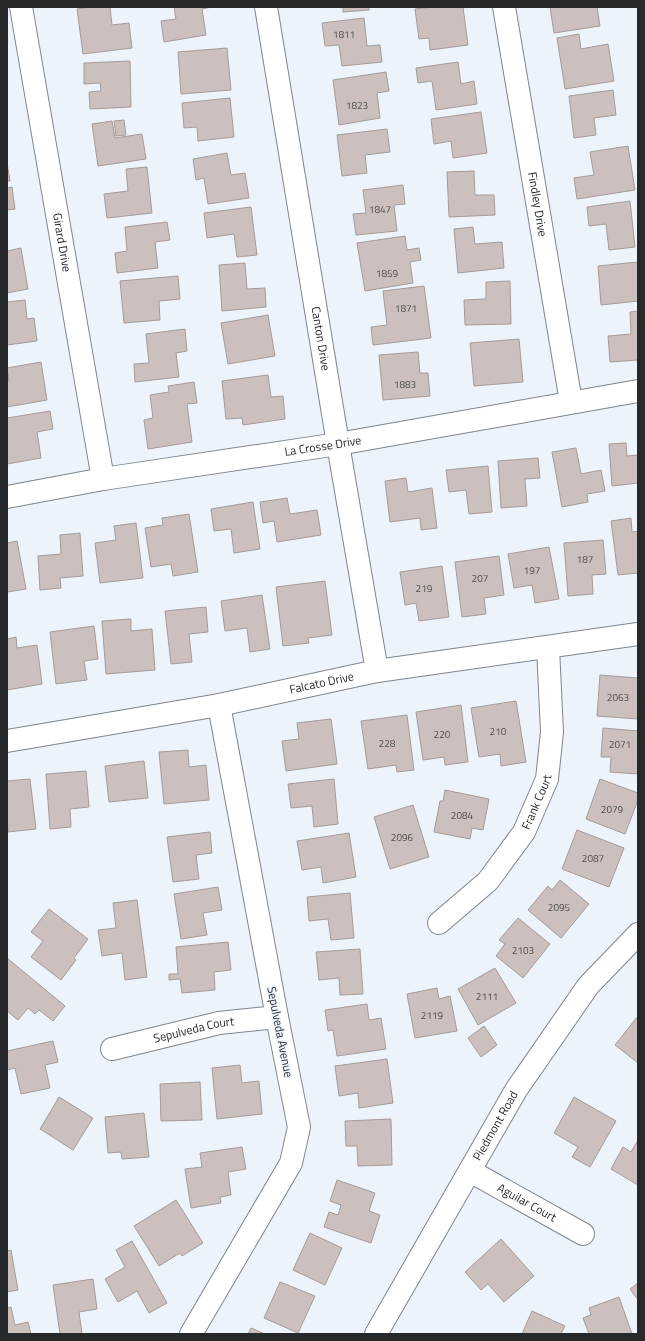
<svg xmlns="http://www.w3.org/2000/svg" width="645" height="1341" viewBox="0 0 645 1341" font-family="'Titillium Web',sans-serif">
  <style>
    .building { fill: #cbc0bd; stroke: #a69b98 }
    .lines { fill: none; stroke-linecap: round; stroke-linejoin: round }
    .minor-casing { stroke: #7e858c; stroke-width: 24 }
    .major-casing { stroke: #7e858c; stroke-width: 24 }
    .minor { stroke: #fff; stroke-width: 22 }
    .major { stroke: #fff; stroke-width: 22 }
    .labels { text-anchor: middle; stroke-width: 3; stroke-linejoin: round; paint-order: stroke }
    .number-label { font-size: 10px; fill: #4f4f50 }
    .street-label { font-size: 12px; fill: #26292c; stroke: #ecf3fb }
  </style>
  <rect width="100%" height="100%" fill="#ecf3fb"/>
  <g class="building">
    <path d="M91 7H110L112 25 129 23 132 48 83 54 77 9Z"/>
    <path d="M174 7H212L202 9 206 35 164 42 161 21 176 19Z"/>
    <path d="M343 7H369V10L343 12Z"/>
    <path d="M432 7H463L468 45 430 50 429 38 419 39 415 9Z"/>
    <path d="M550 7H597L600 26 554 33Z"/>
    <path d="M364 18 367 46 380 45 382 62 342 66 339 45 325 46 322 23Z"/>
    <path d="M579 34 581 49 608 44 614 81 565 89 557 38Z"/>
    <path d="M227 48 231 90 181 94 178 52Z"/>
    <path d="M130 61 131 107 90 109 89 92 101 91 100 83 84 84V63Z"/>
    <path d="M458 62 461 84 474 81 477 104 436 110 432 81 418 83 416 68Z"/>
    <path d="M386 72 389 91 377 93 380 118 339 125 333 80Z"/>
    <path d="M613 90 616 115 594 118 596 135 574 138 569 96Z"/>
    <path d="M230 98 234 137 198 141 197 127 184 128 182 103Z"/>
    <path d="M481 112 487 153 453 158 451 141 434 144 431 119Z"/>
    <path d="M124 120 126 135 116 136 114 121Z"/>
    <path d="M112 121 115 138 142 134 146 159 98 166 92 124Z"/>
    <path d="M387 129 390 152 365 155 367 173 342 176 337 135Z"/>
    <path d="M628 146 635 190 577 199 574 178 594 175 590 152Z"/>
    <path d="M227 153 231 175 245 173 249 198 208 204 204 178 196 180 193 159Z"/>
    <path d="M7 163 10 181H7Z"/>
    <path d="M147 167 152 213 107 218 104 194 128 191 126 169Z"/>
    <path d="M474 171 475 195H494L495 215 449 217 447 172Z"/>
    <path d="M403 185 405 204 394 205 397 231 356 235 353 214 366 213 363 190Z"/>
    <path d="M12 187 15 209 7 210V188Z"/>
    <path d="M630 201 635 247 609 250 606 224 589 226 587 207Z"/>
    <path d="M251 207 257 255 237 257 234 234 207 238 204 213Z"/>
    <path d="M167 222 170 240 155 242 158 268 117 273 115 253 127 251 125 227Z"/>
    <path d="M473 227 475 244 502 242 504 268 458 273 454 229Z"/>
    <path d="M405 236 407 250 419 248 421 260 410 262 413 283 365 291 357 243Z"/>
    <path d="M21 248 28 289 7 293V251Z"/>
    <path d="M638 262V301L601 305 598 266Z"/>
    <path d="M245 263 247 289 265 288 266 307 222 311 219 265Z"/>
    <path d="M178 276 180 299 159 301 160 320 124 323 120 281Z"/>
    <path d="M510 281 511 324 465 325 464 300 486 299V282Z"/>
    <path d="M424 286 431 338 373 345 371 327 387 325 383 291Z"/>
    <path d="M25 300 27 319 34 318 37 341 7 345V302Z"/>
    <path d="M638 311V360L610 362 608 336 631 334 630 312Z"/>
    <path d="M268 315 275 356 228 364 221 323Z"/>
    <path d="M185 329 187 351 176 353 179 377 135 382 134 364 149 363 146 334Z"/>
    <path d="M519 339 523 382 474 386 470 343Z"/>
    <path d="M418 352 420 373H428L430 396 383 400 379 355Z"/>
    <path d="M41 362 47 400 7 407V381H9L7 368Z"/>
    <path d="M268 375 271 397 283 396 285 419 243 425 242 418 226 419 222 381Z"/>
    <path d="M194 382 197 403 187 404 192 442 148 449 144 420 153 418 150 395 169 392 168 386Z"/>
    <path d="M50 411 53 429 37 432 41 458 7 464V418Z"/>
    <path d="M626 443 627 456 638 455V483L612 486 609 444Z"/>
    <path d="M576 448 581 474 601 470 605 491 587 494 588 502 562 507 552 452Z"/>
    <path d="M538 458 540 478 525 479 527 506 501 508 498 461Z"/>
    <path d="M488 466 492 512 469 514 466 490 449 492 446 470Z"/>
    <path d="M406 478 408 492 432 488 437 528 421 530 420 518 390 522 385 481Z"/>
    <path d="M287 498 290 514 317 510 321 535 277 542 274 521 263 523 260 502Z"/>
    <path d="M253 502 260 549 234 553 231 529 214 531 211 509Z"/>
    <path d="M189 514 198 572 173 576 171 564 151 567 145 528 163 525 162 518Z"/>
    <path d="M631 518 632 532 638 531V573L618 575 611 521Z"/>
    <path d="M136 523 143 578 100 583 95 543 116 540 114 526Z"/>
    <path d="M80 533 83 576 60 578 61 588 40 590 38 556 61 554 60 535Z"/>
    <path d="M603 540 606 574 592 575 593 594 568 596 564 543Z"/>
    <path d="M17 541 26 589 7 592V543Z"/>
    <path d="M549 547 559 599 535 603 532 585 514 588 508 554Z"/>
    <path d="M499 556 504 595 484 598 486 614 462 617 455 562Z"/>
    <path d="M442 566 449 617 419 621 416 603 405 605 400 572Z"/>
    <path d="M325 581 332 635 308 638 309 643 283 646 276 587Z"/>
    <path d="M262 595 270 649 250 652 247 628 225 631 221 601Z"/>
    <path d="M206 607 208 632 189 634 192 662 171 664 165 611Z"/>
    <path d="M131 619V631L152 629 155 670 106 674 102 621Z"/>
    <path d="M94 626 98 659 84 661 87 680 56 684 50 632Z"/>
    <path d="M16 637 17 648 37 645 42 684 7 690V639Z"/>
    <path d="M600 675 638 678V719L597 716Z"/>
    <path d="M516 701 526 762 501 766 500 754 479 757 471 708Z"/>
    <path d="M461 705 468 762 445 765 444 757 423 760 416 712Z"/>
    <path d="M407 715 414 770 397 772 396 765 368 769 361 721Z"/>
    <path d="M331 719 337 764 286 771 282 741 299 739 297 723Z"/>
    <path d="M603 728 638 731V774L610 772 611 757H601Z"/>
    <path d="M188 750 189 767 206 765 209 800 164 804 159 752Z"/>
    <path d="M144 761 148 798 109 802 105 766Z"/>
    <path d="M86 771 89 807 70 809 71 827 50 829 46 774Z"/>
    <path d="M30 779 36 829 8 832 7 820V781Z"/>
    <path d="M334 779 338 824 314 827 312 806 291 808 288 784Z"/>
    <path d="M600 779 638 793V800L625 834 586 819Z"/>
    <path d="M445 790 489 799 483 830 472 828 470 839 434 832 440 801H443Z"/>
    <path d="M413 805 429 857 390 869 374 817Z"/>
    <path d="M577 830 624 848 609 887 562 869Z"/>
    <path d="M210 832 212 853 196 855 199 879 173 882 167 837Z"/>
    <path d="M349 833 356 877 323 883 321 867 302 870 297 841Z"/>
    <path d="M560 880 589 904 561 938 528 910 548 886 552 890Z"/>
    <path d="M218 887 222 910 203 913 207 935 181 939 174 894Z"/>
    <path d="M350 893 354 938 331 940 328 919 309 921 307 897Z"/>
    <path d="M137 900 147 977 125 980 122 953 102 956 98 930 116 928 113 903Z"/>
    <path d="M49 909 88 939 74 958 76 960 61 980 31 957 43 941 31 932Z"/>
    <path d="M518 918 550 944 523 978 496 956 505 944 499 940Z"/>
    <path d="M228 942 231 970 214 972 215 990 182 993 180 979 169 980V974H178L176 947Z"/>
    <path d="M360 949 363 994 340 995 339 978 319 980 316 952Z"/>
    <path d="M7 958 65 1006 53 1021 39 1010 35 1014 28 1008 18 1020 7 1011Z"/>
    <path d="M495 968 516 1003 478 1025 458 989Z"/>
    <path d="M437 988 439 999 450 996 457 1031 415 1038 407 994Z"/>
    <path d="M367 1004 369 1020 381 1018 386 1049 337 1056 333 1030 328 1031 325 1010Z"/>
    <path d="M638 1016V1063L615 1045Z"/>
    <path d="M484 1026 497 1045 481 1057 468 1038Z"/>
    <path d="M53 1041 58 1062 45 1065 50 1088 21 1094 15 1068 7 1070V1051Z"/>
    <path d="M387 1059 393 1103 359 1108 358 1093 339 1096 335 1066Z"/>
    <path d="M240 1065 242 1083 259 1081 262 1114 217 1119 212 1068Z"/>
    <path d="M200 1082 202 1120 161 1121 160 1084Z"/>
    <path d="M59 1097 93 1118 73 1150 40 1129Z"/>
    <path d="M574 1097 616 1121 590 1167 572 1157 578 1147 554 1133Z"/>
    <path d="M144 1113 149 1157 122 1159 121 1152 108 1153 105 1117Z"/>
    <path d="M391 1119 392 1165 358 1166 357 1146H346L345 1121Z"/>
    <path d="M638 1140V1185L611 1169 623 1147 631 1152Z"/>
    <path d="M242 1147 246 1169 228 1172 231 1195 220 1197 221 1203 191 1208 185 1169 202 1167 200 1153Z"/>
    <path d="M337 1180 375 1193 369 1211 380 1215 371 1243 324 1227 329 1212 338 1215 341 1205 330 1201Z"/>
    <path d="M176 1200 203 1243 182 1256 180 1253 159 1266 134 1226Z"/>
    <path d="M310 1233 342 1248 325 1285 293 1270Z"/>
    <path d="M501 1239 534 1276 504 1302 488 1284 481 1290 465 1272Z"/>
    <path d="M132 1241 167 1303 149 1313 137 1291 118 1302 105 1279 125 1267 116 1250Z"/>
    <path d="M11 1250 18 1290 7 1292V1251Z"/>
    <path d="M93 1279 97 1309 79 1312 82 1334H60L53 1285Z"/>
    <path d="M280 1282 315 1296 298 1333 264 1318Z"/>
    <path d="M638 1283V1300L630 1289Z"/>
    <path d="M619 1297 632 1334H589L583 1318 591 1315 589 1308Z"/>
    <path d="M11 1307 15 1325 28 1322 31 1334H7V1308Z"/>
    <path d="M532 1311 565 1326 561 1334H522Z"/>
    <path d="M251 1328 265 1334H248Z"/>
  </g>
  <g class="lines">
    <defs>
      <g id="minor">
        <path id="s1" d="M21 7 103 479"/>
        <path id="s2" d="M266 7 338 444 377 671"/>
        <path id="s3" d="M504 7 571 402"/>
        <path id="s4" d="M7 497 103 479 338 444 638 391"/>
        <path id="s5" d="M7 741 219 705 377 671 638 634"/>
        <path id="s6" d="M439 923 488 881 524 832 547 779 552 732 548 648"/>
        <path id="s7" d="M112 1049 219 1023 277 1017"/>
        <path id="s8" d="M470 1171 583 1234"/>
        <path d="M191 1334 291 1163 299 1127 277 1017 219 705"/>
      </g>
      <g id="major">
        <path id="s9" d="M376 1334 516 1090 588 986 638 934"/>
      </g>
    </defs>
    <use href="#minor" class="minor-casing"/>
    <use href="#major" class="major-casing"/>
    <use href="#minor" class="minor"/>
    <use href="#major" class="major"/>
  </g>
  <g class="labels">
    <g class="number-label">
      <text x="344" y="38">1811</text>
      <text x="357" y="109">1823</text>
      <text x="380" y="213">1847</text>
      <text x="387" y="277">1859</text>
      <text x="406" y="312">1871</text>
      <text x="405" y="388">1883</text>
      <text x="585" y="563">187</text>
      <text x="532" y="574">197</text>
      <text x="480" y="582">207</text>
      <text x="424" y="592">219</text>
      <text x="618" y="701">2063</text>
      <text x="498" y="735">210</text>
      <text x="442" y="738">220</text>
      <text x="387" y="747">228</text>
      <text x="620" y="748">2071</text>
      <text x="612" y="813">2079</text>
      <text x="462" y="819">2084</text>
      <text x="402" y="841">2096</text>
      <text x="593" y="862">2087</text>
      <text x="559" y="911">2095</text>
      <text x="523" y="954">2103</text>
      <text x="487" y="1000">2111</text>
      <text x="432" y="1019">2119</text>
    </g>
    <g class="street-label">
      <text dy="4" stroke="none"><textPath href="#s3" startOffset="200">Findley Drive</textPath></text>
      <text dy="4" stroke="none"><textPath href="#s1" startOffset="239">Girard Drive</textPath></text>
      <text dy="4" stroke="none"><textPath href="#s2" startOffset="336">Canton Drive</textPath></text>
      <text dy="4" stroke="none"><textPath href="#s4" startOffset="320">La Crosse Drive</textPath></text>
      <text dy="4" stroke="none"><textPath href="#s5" startOffset="320">Falcato Drive</textPath></text>
      <text dy="4" stroke="none"><textPath href="#s6" startOffset="158">Frank Court</textPath></text>
      <text dy="4" stroke="none"><textPath href="#s7" startOffset="84">Sepulveda Court</textPath></text>
      <text transform="translate(280 1032) rotate(79)" y="4">Sepulveda Avenue</text>
      <text dy="4" stroke="none"><textPath href="#s9" startOffset="240">Piedmont Road</textPath></text>
      <text dy="4" stroke="none"><textPath href="#s8" startOffset="65">Aguilar Court</textPath></text>
    </g>
  </g>
  <rect width="645" height="1341" fill="none" stroke="#26292c" stroke-width="16"/>
</svg>
